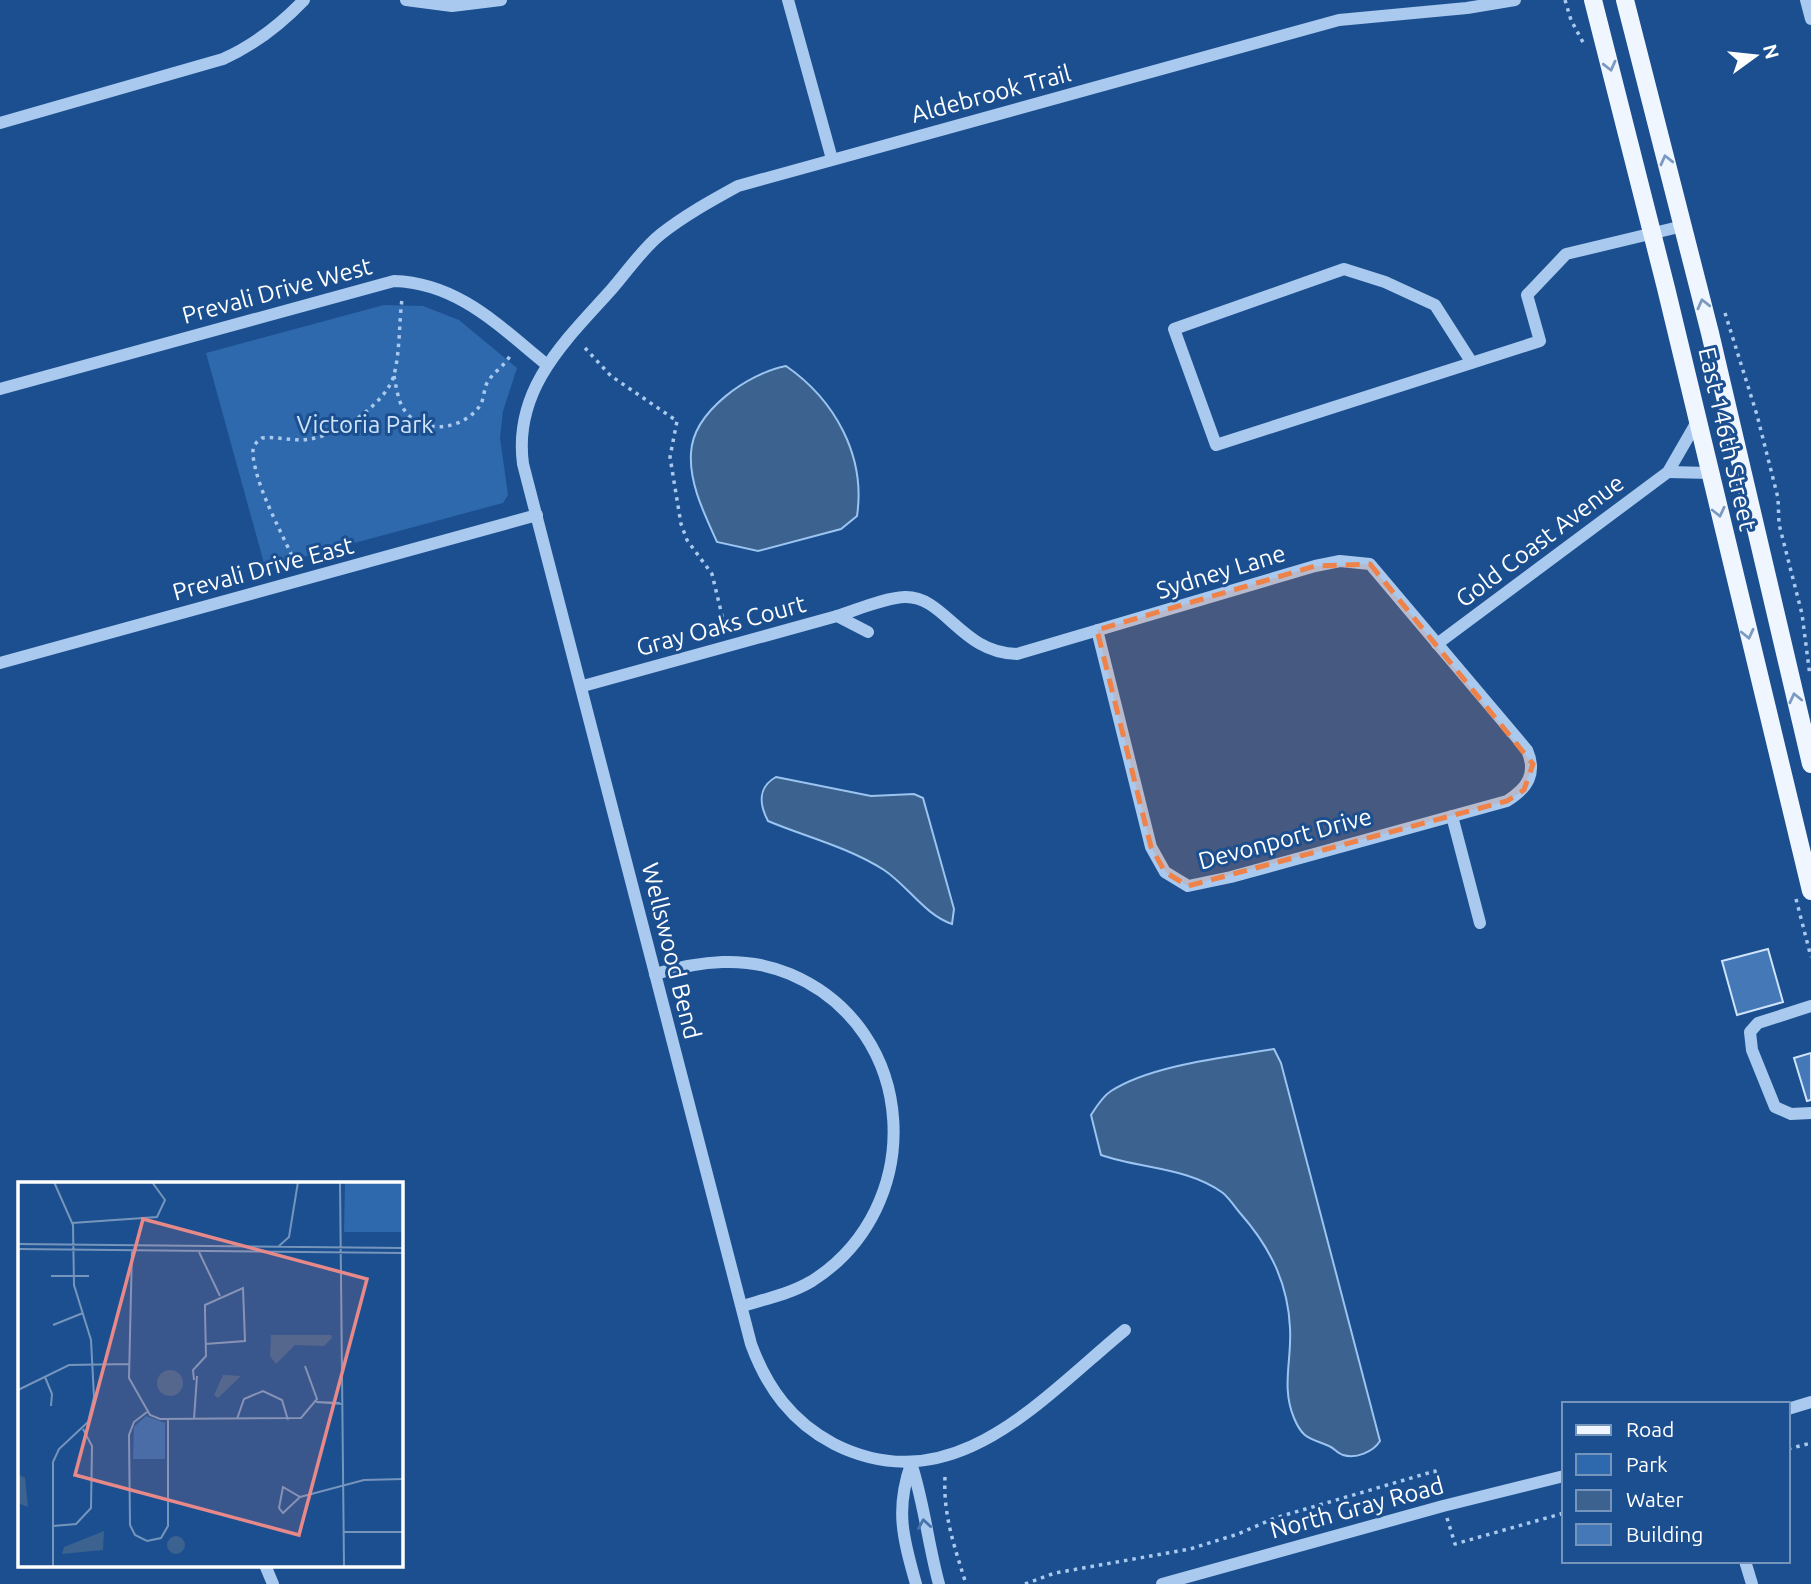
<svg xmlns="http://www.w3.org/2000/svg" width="1811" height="1584" viewBox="0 0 1811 1584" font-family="Ubuntu,sans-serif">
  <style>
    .green { fill: #2e69ad }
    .water { fill: #3c6290; stroke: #9cc4f0; stroke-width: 2 }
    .building { fill: #4478b7; stroke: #cfe3fa; stroke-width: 2 }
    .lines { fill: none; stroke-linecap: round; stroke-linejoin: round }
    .path { stroke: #a9c9ee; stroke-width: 3.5; stroke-dasharray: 3.5 5; stroke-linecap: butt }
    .minor { stroke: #a9c9ee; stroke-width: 12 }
    .major { stroke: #f0f6ff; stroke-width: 18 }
    .oneway { stroke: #7b9ac1 }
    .oneway2 { stroke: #4674ac }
    .marked { fill: #ee8249; fill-opacity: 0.2; stroke: #ee8249; stroke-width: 5; stroke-dasharray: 14 9; stroke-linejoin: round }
    .labels { text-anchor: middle; stroke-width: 6; stroke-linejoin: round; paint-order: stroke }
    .street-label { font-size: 24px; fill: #fff; stroke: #1b4f8f }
    .park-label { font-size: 24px; fill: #cfe3fa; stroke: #1b4f8f }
    .inset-road { fill: none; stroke: #7695bc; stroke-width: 2 }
    .view { fill: #e88989; fill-opacity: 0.15; stroke: #e88989; stroke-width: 3.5 }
    .inset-edge { fill: none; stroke: #fff; stroke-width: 3.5 }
  </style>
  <rect width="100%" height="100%" fill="#1b4f8f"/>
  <path class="green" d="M384 305 423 306 459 320 517 368 503 411 500 438 508 495 503 503 265 567 206 353Z"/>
  <g class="water">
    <path d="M786 366C835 400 866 456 857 516L841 529 758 551 717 542C705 515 689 484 691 453 693 411 749 373 786 366Z"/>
    <path d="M776 777 871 796 914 794 923 798 954 909 952 924C925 915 908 886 884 870 848 847 806 837 768 821 759 804 758 787 776 777Z"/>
    <path d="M1274 1049 1281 1063 1380 1441C1373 1452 1356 1459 1343 1455 1338 1454 1334 1448 1329 1446 1311 1438 1303 1440 1294 1418 1281 1387 1292 1360 1290 1328 1288 1283 1270 1247 1240 1213 1235 1207 1229 1198 1223 1193 1187 1167 1141 1169 1101 1155L1091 1115C1096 1107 1103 1096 1111 1091 1151 1065 1227 1057 1274 1049Z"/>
  </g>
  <g class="building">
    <path d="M1768 949 1783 1002 1737 1015 1722 961Z"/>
    <path d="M1811 1053V1100L1807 1101 1794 1058Z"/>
  </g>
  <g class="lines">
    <g class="path">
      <path d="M1565 0 1571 20 1585 46"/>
      <path d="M1725 313 1757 415 1778 498 1779 524 1802 614 1810 676"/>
      <path d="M585 348 611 376 677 421 670 457 681 524 687 540 712 574 725 628"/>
      <path d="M394 376C396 386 398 400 403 408 420 436 462 430 479 407 485 399 483 389 488 381 494 372 504 366 510 356"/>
      <path d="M295 563C281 530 258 492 253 456 252 448 255 442 262 438 278 436 294 442 310 439 339 435 386 404 394 375 400 352 399 323 402 299"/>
      <path d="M1796 899 1811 957"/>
      <path d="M1788 1449 1811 1443"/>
      <path d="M945 1477C943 1516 955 1548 966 1584"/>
      <path d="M1447 1518 1455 1544 1564 1513"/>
      <path d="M1025 1584 1055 1573 1190 1549 1238 1534 1275 1518 1435 1471 1440 1494"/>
    </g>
    <g class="minor">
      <path d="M406 0 452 6 501 0"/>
      <path d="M788 0 832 159"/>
      <path d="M1806 0 1811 19"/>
      <path d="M0 123 223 59C254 45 280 25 304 0"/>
      <path d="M1472 363 1435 305 1385 282 1344 269 1174 329 1216 445 1540 341 1527 295 1566 254 1683 226"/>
      <path d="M0 389 394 281C458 283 499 326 546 364"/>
      <path d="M1668 472 1710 473"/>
      <path d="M837 616C857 610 883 598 905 597 945 596 961 653 1017 654L1315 566 1340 561 1370 564 1527 750C1537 773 1528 788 1507 801L1231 877 1188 886 1165 872 1151 847 1097 630"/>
      <path d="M1437 644 1668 472 1698 420"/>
      <path d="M0 663 537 515"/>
      <path d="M583 686 837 616 868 632"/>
      <path d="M1452 816 1480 923"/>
      <path d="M655 974C700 961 745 955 790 974 920 1029 928 1207 812 1281 790 1294 766 1299 742 1306"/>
      <path d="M1811 1006 1758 1023 1750 1032 1752 1050 1775 1107 1791 1114 1811 1113"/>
      <path d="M1125 1330C1041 1399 953 1504 834 1444 792 1422 767 1388 751 1344L523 464C513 389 565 341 611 290 627 272 642 249 661 234 685 215 711 201 738 186L1339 20 1467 8 1515 0"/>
      <path d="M1788 1409 1811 1402"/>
      <path d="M911 1463C924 1502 928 1544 939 1584"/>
      <path d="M911 1464C895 1510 903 1538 916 1584"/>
      <path d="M1745 1561 1752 1584"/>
      <path d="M265 1565 273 1584"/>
      <path d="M1162 1584 1443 1506 1564 1476"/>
    </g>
    <g class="major">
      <path d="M1593 0 1666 288 1811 891"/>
      <path d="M1625 0 1710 333 1811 764"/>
    </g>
  </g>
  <defs><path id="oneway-chevron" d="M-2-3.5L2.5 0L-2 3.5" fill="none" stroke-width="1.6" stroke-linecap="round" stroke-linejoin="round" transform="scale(1.75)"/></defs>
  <g class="oneway">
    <use href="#oneway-chevron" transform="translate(1610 66) rotate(76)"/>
    <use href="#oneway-chevron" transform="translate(1666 160) rotate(-104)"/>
    <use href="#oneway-chevron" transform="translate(1703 304) rotate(-104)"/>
    <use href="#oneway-chevron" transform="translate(1719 512) rotate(77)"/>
    <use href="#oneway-chevron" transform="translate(1748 634) rotate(77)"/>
    <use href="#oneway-chevron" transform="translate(1795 698) rotate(-103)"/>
  </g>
  <use class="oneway2" href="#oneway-chevron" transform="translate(924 1524) rotate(-99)"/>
  <path class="marked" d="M1370 564 1533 764 1524 790 1507 801 1188 886 1165 872 1151 847 1097 630 1315 566Z"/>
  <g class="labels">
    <g class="street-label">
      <text transform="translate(991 94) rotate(-15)" y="8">Aldebrook Trail</text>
      <text transform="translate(277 291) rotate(-15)" y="8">Prevali Drive West</text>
      <text transform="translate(1727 439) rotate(77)" y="8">East 146th Street</text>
      <text transform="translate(1540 541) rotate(-37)" y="8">Gold Coast Avenue</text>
      <text transform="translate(263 569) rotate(-15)" y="8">Prevali Drive East</text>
      <text transform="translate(1221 572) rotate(-17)" y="8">Sydney Lane</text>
      <text transform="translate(721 626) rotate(-15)" y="8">Gray Oaks Court</text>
      <text transform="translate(1285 839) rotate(-15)" y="8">Devonport Drive</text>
      <text transform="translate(671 951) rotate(76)" y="8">Wellswood Bend</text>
      <text transform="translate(1357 1508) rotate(-15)" y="8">North Gray Road</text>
    </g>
    <g class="park-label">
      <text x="365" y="433">Victoria Park</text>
    </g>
  </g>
  <g transform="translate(18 1182)">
    <rect width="385" height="385" fill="#1b4f8f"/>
    <path d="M327 0H385V50H326ZM128 234 147 241V277H115L116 245Z" fill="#2e69ad"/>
    <path d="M253 153H313L314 156 306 164 277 163 258 182 252 174ZM139 201a13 13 0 1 1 26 0a13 13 0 1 1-26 0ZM205 193 223 194 200 216 196 213ZM0 292 7 296 10 325 0 321ZM86 349 85 368 44 372 46 365ZM149 363a9 9 0 1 1 18 0a9 9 0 1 1-18 0Z" fill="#3c6290"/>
    <path class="inset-road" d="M322 0 326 385M54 41 139 35 147 18 134 0M0 62 385 66M261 64 271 55 280 0M0 67 385 71M114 68 111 196 132 233 142 237 283 236 299 217 287 184M181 70 202 114M33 94H71M35 143 65 131M27 195 34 212 33 224M176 198 175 188 188 174 187 129V123L225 106 227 159 187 162M0 208 51 183 111 182M298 220 325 222M299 220 322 221M129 230 116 240 111 253 112 343 117 353 129 359 143 356 150 344V237M176 237 179 194M219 237 226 217 245 209 264 218 270 238M265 305 282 315 265 331 261 326ZM282 315 346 298 385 297M35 344 58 342 73 326 74 264 65 247M326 350H385M35 385V280L41 267 70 240 76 215 73 158 56 103 55 43 36 0"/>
    <path class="view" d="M125 37 349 97 281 353 57 293Z"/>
    <rect width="385" height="385" class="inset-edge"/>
  </g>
  <rect x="1562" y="1402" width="228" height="161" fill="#1b4f8f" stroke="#7695bc" stroke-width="2"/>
  <rect x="1576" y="1425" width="35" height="10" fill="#f0f6ff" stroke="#7695bc" stroke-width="2"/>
  <text x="1626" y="1437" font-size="21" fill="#ffffff">Road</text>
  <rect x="1576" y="1454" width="35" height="21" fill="#2e69ad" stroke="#7695bc" stroke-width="2"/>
  <text x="1626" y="1472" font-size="21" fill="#ffffff">Park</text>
  <rect x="1576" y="1490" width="35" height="21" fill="#3c6290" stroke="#7695bc" stroke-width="2"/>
  <text x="1626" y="1507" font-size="21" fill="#ffffff">Water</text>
  <rect x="1576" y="1524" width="35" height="21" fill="#4478b7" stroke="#7695bc" stroke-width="2"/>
  <text x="1626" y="1542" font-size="21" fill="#ffffff">Building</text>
  <g transform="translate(1755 56) rotate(75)" stroke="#1b4f8f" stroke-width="5" paint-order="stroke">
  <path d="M0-5L12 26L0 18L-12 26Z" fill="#ffffff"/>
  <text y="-10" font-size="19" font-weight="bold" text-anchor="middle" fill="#ffffff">N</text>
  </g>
</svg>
